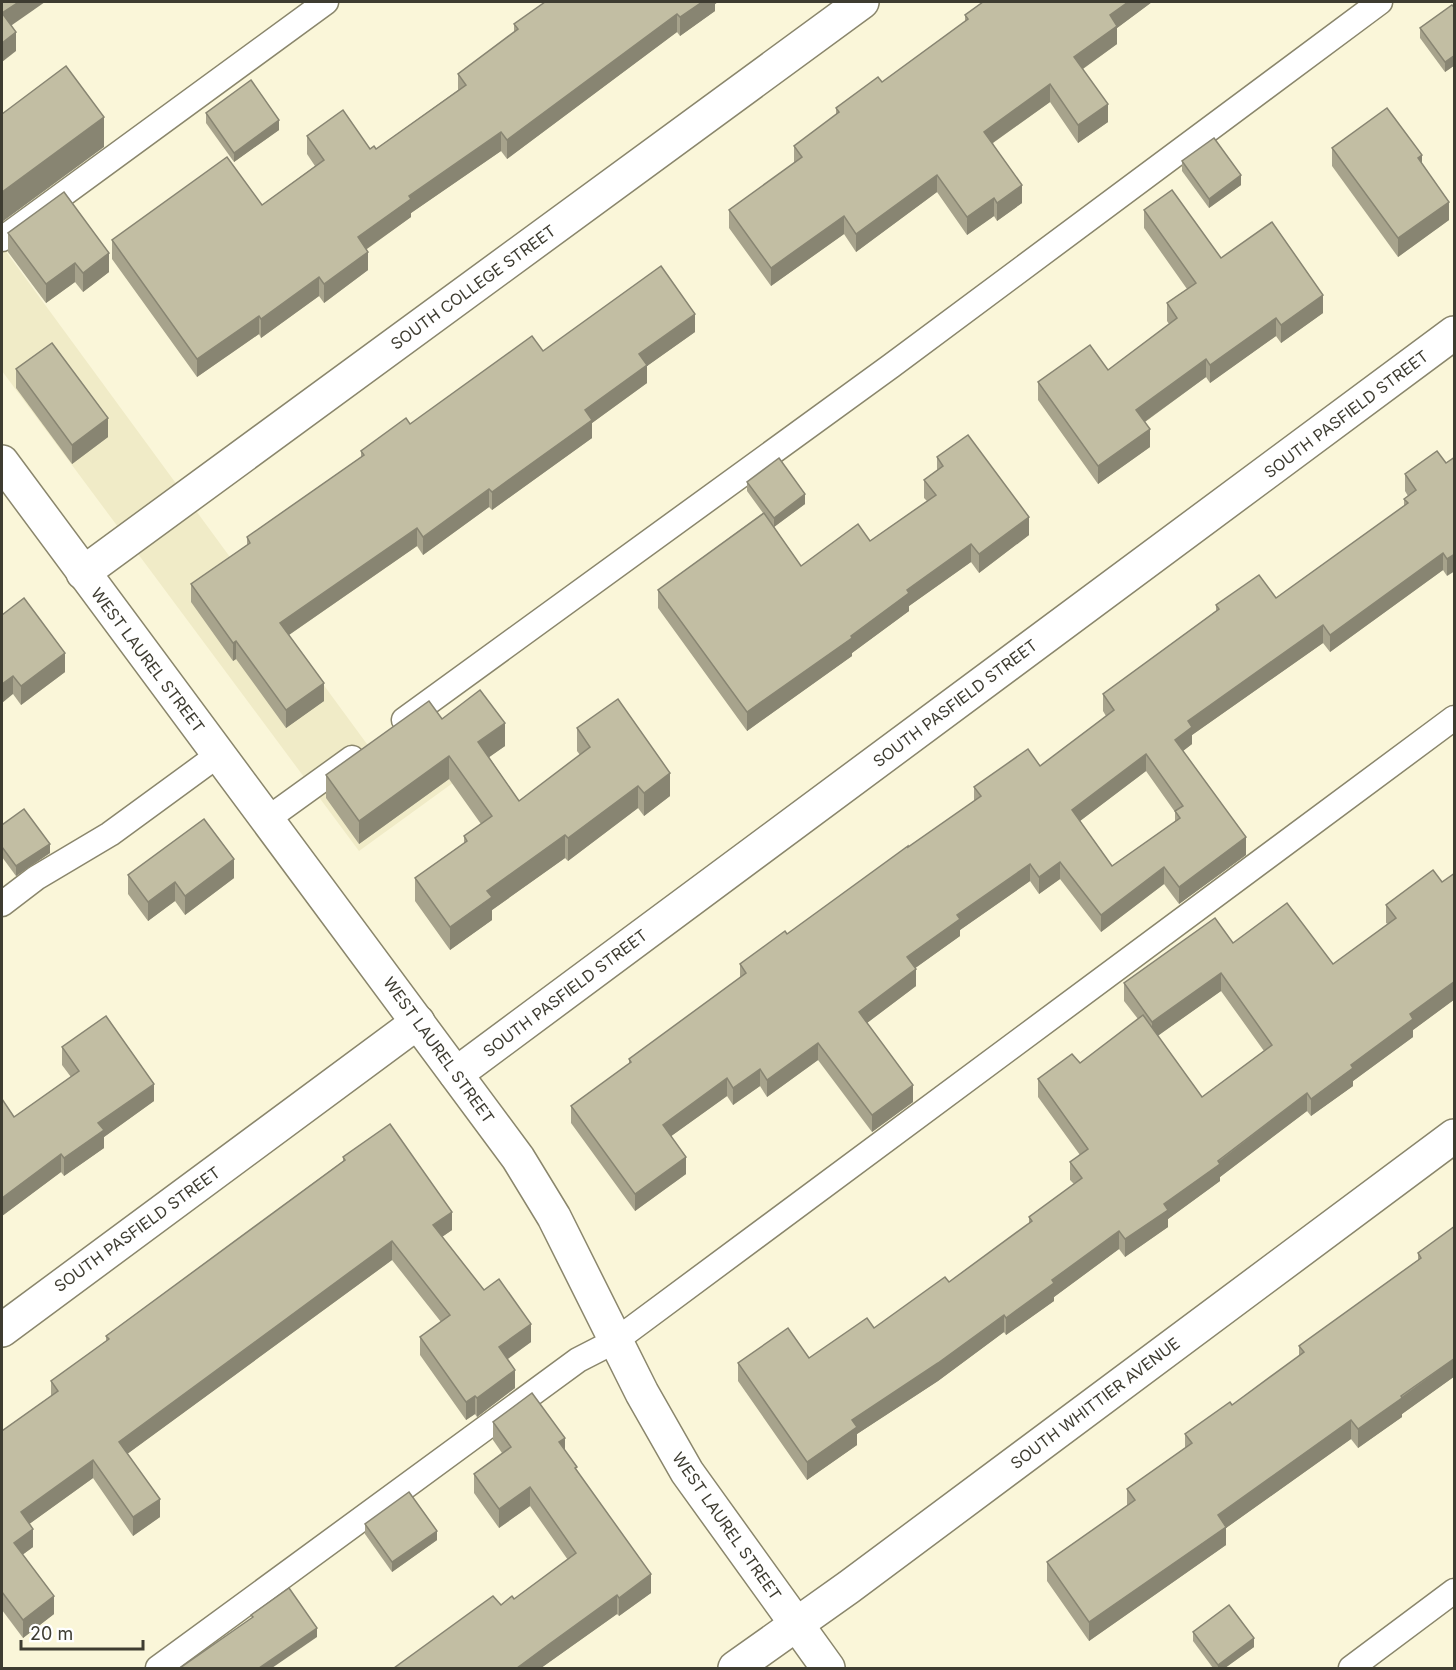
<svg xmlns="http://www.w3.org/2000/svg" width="1456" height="1670" viewBox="0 0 1456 1670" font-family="Inter,sans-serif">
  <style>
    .built { fill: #f0ebc7 }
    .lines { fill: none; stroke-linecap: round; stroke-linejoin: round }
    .lane-casing { stroke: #8a866c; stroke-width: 27 }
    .street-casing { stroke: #8a866c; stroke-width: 36 }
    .secondary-casing { stroke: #8a866c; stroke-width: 36 }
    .lane { stroke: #fff; stroke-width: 24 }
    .street { stroke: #fff; stroke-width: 33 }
    .secondary { stroke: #fff; stroke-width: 33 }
    .wall { fill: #a7a38c; fill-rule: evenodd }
    .shaded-wall { fill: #888572 }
    .building { fill: #c2bea3; stroke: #888572; stroke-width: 1.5; fill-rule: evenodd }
    .labels { text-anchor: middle; stroke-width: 6; stroke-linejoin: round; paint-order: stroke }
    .street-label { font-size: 16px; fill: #3e3c31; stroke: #fff }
  </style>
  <rect width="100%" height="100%" fill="#faf6d9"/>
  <path class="built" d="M2 246 375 755 468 772 359 851 2 371Z"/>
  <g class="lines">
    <defs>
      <g id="lane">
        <path d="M2 239 326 2"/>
        <path d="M404 720 891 366 1380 2"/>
        <path d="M266 820 352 758"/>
        <path d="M2 904 36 878 110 834 218 755"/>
        <path d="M158 1668 578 1360 615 1341 1454 718"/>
        <path d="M1351 1668 1454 1591"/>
      </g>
      <g id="street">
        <path d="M83 573 862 2"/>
        <path d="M456 1074 1454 333"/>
        <path d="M2 1330 418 1022"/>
        <path d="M735 1668 849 1587 1454 1136"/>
      </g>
      <path id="secondary" d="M2 462 518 1158 554 1217 642 1393 687 1472 828 1668"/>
    </defs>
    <use href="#lane" class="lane-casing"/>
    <use href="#street" class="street-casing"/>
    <use href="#secondary" class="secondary-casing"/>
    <use href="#lane" class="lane"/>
    <use href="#street" class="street"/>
    <use href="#secondary" class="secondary"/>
  </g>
  <g class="wall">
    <path d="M545 2H718L715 4V11L680 36 677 32 507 159 501 151 411 213V217L367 249 368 270 324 303 319 296 261 338 259 334 197 377 112 259V240L262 205 315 166 307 154V136L376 149 458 90V74L514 32V24Z"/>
    <path d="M983 2H1152L1117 28V44L1083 69 1108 122 1078 143 1050 102 993 143 1022 203 997 221 994 216 967 235 937 192 856 252 844 234 771 286 729 228V210L794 163V146L836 115V108L882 82 965 22V15Z"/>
    <path d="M1455 8V65L1445 72 1420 38V28Z"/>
    <path d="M206 113 279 130 234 162 206 123Z"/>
    <path d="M1332 148 1422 164 1449 220 1398 257 1332 166Z"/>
    <path d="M1182 161 1241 185 1209 208 1182 171Z"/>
    <path d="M1144 210 1221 258 1323 313 1281 343 1276 336 1210 383 1206 377 1145 422 1150 447 1098 484 1038 400V382L1108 370 1169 324 1167 321V303L1187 289 1144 228Z"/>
    <path d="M8 233 109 272 83 292 75 282 46 303 8 252Z"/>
    <path d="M695 332 647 366V383L592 423V438L492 510 489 507 423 555 417 546 289 635 324 701 286 728 236 659 233 661 191 602V584L247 545V537L361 457V451L543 351Z"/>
    <path d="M16 369 108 437 72 464 16 388Z"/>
    <path d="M937 457 1029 535 979 573 971 562 909 606V611L852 653V656L747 731 658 608V590L763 513 747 491V482L805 504 774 527 801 566 870 541 927 501 924 498V480L937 470Z"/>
    <path d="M1455 457 1447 576 1443 570 1330 652 1323 643 1192 735V744L1183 751 1246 855 1179 904 1164 884 1101 932 1060 879 1039 894 1030 881 960 930V936L915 968 916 986 867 1023 913 1102 872 1132 818 1060 767 1097 760 1086 733 1105 727 1096 671 1136 686 1174 635 1211 571 1123V1106L629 1064V1059L740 978V964L787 934 974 801V787L1040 766 1106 716 1103 711V694L1216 611V605L1276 598 1404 506V499L1408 496 1405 491V474L1446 463ZM1146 771 1175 812V822L1112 866 1080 821Z"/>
    <path d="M2 615 65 672 21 705 13 694Z"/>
    <path d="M442 719 505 746 489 757 519 801 580 755 577 751V728L670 796 644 816 638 808 568 861 565 858 492 910V920L450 950 415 901V878L464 843V836L481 824 449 779 359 844 326 798V775Z"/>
    <path d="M2 825 50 853 16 876 2 857Z"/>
    <path d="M1455 873V999L1413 1030V1037L1353 1081V1086L1311 1116 1307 1111 1220 1177V1181L1168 1219V1227L1125 1257 1119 1249 1054 1297V1301L1006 1335 1004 1332 938 1381 857 1434V1445L807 1480 738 1381V1363L809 1358 874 1328 949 1282 1029 1224V1217L1074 1184 1070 1180V1162L1080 1155 1038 1097V1079L1080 1063 1138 1019 1124 1001V983L1233 943 1333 964 1388 924 1386 923V905L1442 882ZM1221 991 1264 1051 1202 1097 1157 1036Z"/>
    <path d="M128 875 234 878 185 915 175 901 148 921 128 894Z"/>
    <path d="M62 1047 154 1101 104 1137V1148L64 1176 61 1172 2 1216V1099L14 1117 71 1077 62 1065Z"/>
    <path d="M343 1157 452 1230 442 1237 484 1290 531 1342 508 1359 515 1388 477 1417 475 1414 466 1420 420 1355V1337L441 1322 392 1260 127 1454 160 1517 133 1536 93 1478 29 1524 33 1547 22 1555 54 1614 23 1638 2 1610V1431L51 1396V1381L106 1341V1336L343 1161Z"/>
    <path d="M1455 1226V1376L1402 1414V1417L1358 1448 1351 1439 1226 1528V1545L1089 1641 1047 1581V1562L1127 1506V1489L1185 1448V1434L1232 1405 1299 1356V1346L1418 1260V1253Z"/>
    <path d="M493 1422 565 1450 651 1593 619 1616 617 1614 541 1668H394L501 1605 514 1599 568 1560 530 1506 499 1528 474 1493V1474L502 1453 493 1440Z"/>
    <path d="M365 1524 437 1540 392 1572 365 1534Z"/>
    <path d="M1193 1632 1254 1647 1225 1668H1213L1193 1641Z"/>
  </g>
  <g class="shaded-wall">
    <path d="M19 2H45L2 32V13Z"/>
    <path d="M702 2H718L715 4V11L680 36V17Z"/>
    <path d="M1128 2H1152L1117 28V44L1074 75V57L1110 15Z"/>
    <path d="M677 14V32L507 159V140Z"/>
    <path d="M16 32V51L2 62V43Z"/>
    <path d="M1455 55V65L1445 72V62Z"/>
    <path d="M1050 84V102L984 149V132Z"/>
    <path d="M1108 104V122L1078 143V125Z"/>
    <path d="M104 117V147L2 222V192Z"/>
    <path d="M279 120V130L234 162V153Z"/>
    <path d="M501 132V151L411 213V217L358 255V237L409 196Z"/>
    <path d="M1422 155V174L1418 158Z"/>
    <path d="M937 175V192L856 252V234Z"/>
    <path d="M1241 175V185L1209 208V199Z"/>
    <path d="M1022 185V203L997 221V203Z"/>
    <path d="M994 198V216L967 235V217Z"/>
    <path d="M1449 202V220L1398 257V238Z"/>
    <path d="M844 216V234L771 286V268Z"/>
    <path d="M368 252V270L324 303V284Z"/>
    <path d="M109 253V272L83 292V273Z"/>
    <path d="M75 263V282L46 303V284Z"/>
    <path d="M319 277V296L261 338V319Z"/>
    <path d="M1323 295V313L1281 343V325Z"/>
    <path d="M695 314V332L647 366V383L592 423V438L492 510V492L585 410 639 354Z"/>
    <path d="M259 316V334L197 377V359Z"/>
    <path d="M1276 318V336L1210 383V365Z"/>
    <path d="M1206 359V377L1136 428V410Z"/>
    <path d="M108 418V437L72 464V445Z"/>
    <path d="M1150 429V447L1098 484V466Z"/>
    <path d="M489 489V507L423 555V537Z"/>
    <path d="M805 494V504L774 527V518Z"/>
    <path d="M1029 517V535L979 573V554Z"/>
    <path d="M417 528V546L280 641V623Z"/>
    <path d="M971 544V562L909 606V611L852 653V656L747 731V712L851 636 907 590Z"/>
    <path d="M1443 553V570L1330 652V635Z"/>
    <path d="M1455 554V571L1447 576V559Z"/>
    <path d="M1323 625V643L1192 735V744L1175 757V740L1188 721Z"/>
    <path d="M236 641V659L233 661V643Z"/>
    <path d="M65 653V672L21 705V686Z"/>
    <path d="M13 676V694L2 703V684Z"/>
    <path d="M324 683V701L286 728V710Z"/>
    <path d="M505 723V746L478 765V742Z"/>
    <path d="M1146 754V771L1072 827V810Z"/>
    <path d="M449 756V779L359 844V821Z"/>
    <path d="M670 773V796L644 816V793Z"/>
    <path d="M638 786V808L568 861V838Z"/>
    <path d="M565 835V858L492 910V920L450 950V927L487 891Z"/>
    <path d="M1246 837V855L1179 904V887Z"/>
    <path d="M50 844V853L16 876V866Z"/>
    <path d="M234 859V878L185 915V896Z"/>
    <path d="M1060 862V879L1039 894V877Z"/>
    <path d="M1030 864V881L960 930V936L907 974V957L957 915Z"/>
    <path d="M1164 867V884L1101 932V915Z"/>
    <path d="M175 882V901L148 921V902Z"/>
    <path d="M916 969V986L859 1029V1012Z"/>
    <path d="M1221 973V991L1152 1040V1022Z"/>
    <path d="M1455 981V999L1413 1030V1037L1353 1081V1086L1311 1116V1099L1410 1014Z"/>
    <path d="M818 1043V1060L767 1097V1080Z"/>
    <path d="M760 1069V1086L733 1105V1088Z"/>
    <path d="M727 1078V1096L663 1142V1125Z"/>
    <path d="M154 1084V1101L104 1137V1148L64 1176V1158L98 1123Z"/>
    <path d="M913 1085V1102L872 1132V1115Z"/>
    <path d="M1307 1093V1111L1220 1177V1181L1168 1219V1227L1125 1257V1239L1164 1204Z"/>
    <path d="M61 1154V1172L2 1216V1198Z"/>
    <path d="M686 1157V1174L635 1211V1194Z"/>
    <path d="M452 1212V1230L433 1243V1225Z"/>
    <path d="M1119 1231V1249L1054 1297V1301L1006 1335V1318L1052 1280Z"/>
    <path d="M392 1241V1260L119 1460V1442Z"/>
    <path d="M1004 1315V1332L938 1381 857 1434V1445L807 1480V1462L852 1420Z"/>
    <path d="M531 1324V1342L499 1365V1347Z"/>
    <path d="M1455 1358V1376L1402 1414V1417L1358 1448V1429Z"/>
    <path d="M515 1370V1388L477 1417V1398Z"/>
    <path d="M475 1396V1414L466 1420V1402Z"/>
    <path d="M1351 1420V1439L1226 1528V1545L1089 1641V1622L1218 1515Z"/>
    <path d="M565 1438V1457L559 1442Z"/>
    <path d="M93 1460V1478L21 1530V1512Z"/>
    <path d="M530 1487V1506L499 1528V1509Z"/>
    <path d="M160 1499V1517L133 1536V1517Z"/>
    <path d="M33 1529V1547L14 1561V1543Z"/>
    <path d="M437 1531V1540L392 1572V1562Z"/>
    <path d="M651 1574V1593L619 1616V1598Z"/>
    <path d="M617 1595V1614L541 1668H517L548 1645Z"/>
    <path d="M54 1596V1614L23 1638V1620Z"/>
    <path d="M317 1628V1637L272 1668H259Z"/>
    <path d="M1254 1638V1647L1225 1668H1218V1665Z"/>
  </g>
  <g class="building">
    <path d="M2 2H19L2 13 16 32 2 43Z"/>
    <path d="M545 2H702L680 17 677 14 507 140 501 132 409 196 411 199 358 237 368 252 324 284 319 277 261 319 259 316 197 359 112 240 227 157 262 205 324 160 307 136 343 110 370 149 374 146 376 149 466 85 458 74 518 29 514 24Z"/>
    <path d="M983 2H1128L1110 15 1117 26 1074 57 1108 104 1078 125 1050 84 984 132 1022 185 997 203 994 198 967 217 937 175 856 234 844 216 771 268 729 210 802 157 794 146 839 112 836 108 878 77 882 82 968 19 965 15Z"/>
    <path d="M1452 5 1455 8V55L1445 62 1420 28Z"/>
    <path d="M66 66 104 117 2 192V114Z"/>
    <path d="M251 80 279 120 234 153 206 113Z"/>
    <path d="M1387 108 1422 155 1418 158 1449 202 1398 238 1332 148Z"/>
    <path d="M1214 138 1241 175 1209 199 1182 161Z"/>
    <path d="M1172 190 1221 258 1272 222 1323 295 1281 325 1276 318 1210 365 1206 359 1136 410 1150 429 1098 466 1038 382 1090 345 1108 370 1177 318 1167 303 1196 283 1144 210Z"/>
    <path d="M64 192 109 253 83 273 75 263 46 284 8 233Z"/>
    <path d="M661 266 695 314 639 354 647 365 585 410 592 420 492 492 489 489 423 537 417 528 280 623 324 683 286 710 236 641 233 643 191 584 250 543 247 537 364 455 361 451 406 418 410 424 532 336 543 351Z"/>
    <path d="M52 343 108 418 72 445 16 369Z"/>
    <path d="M968 435 1029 517 979 554 971 544 907 590 909 593 851 636 852 638 747 712 658 590 764 513 801 566 858 524 870 541 936 495 924 480 943 466 937 457Z"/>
    <path d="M1437 451 1446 463 1455 457V554L1447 559 1443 553 1330 635 1323 625 1188 721 1192 727 1175 740 1246 837 1179 887 1164 867 1101 915 1060 862 1039 877 1030 864 957 915 960 919 907 957 916 969 859 1012 913 1085 872 1115 818 1043 767 1080 760 1069 733 1088 727 1078 663 1125 686 1157 635 1194 571 1106 631 1062 629 1059 746 973 740 964 785 931 787 934 908 846V847L981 796 974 787 1028 749 1040 766 1114 710 1103 694 1219 609 1216 605 1259 575 1276 598 1408 503 1404 499 1416 490 1405 474ZM1146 754 1183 806 1175 811 1180 818 1112 866 1072 810Z"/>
    <path d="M779 458 805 494 774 518 747 482Z"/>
    <path d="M24 598 65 653 21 686 13 676 2 684V615Z"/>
    <path d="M480 690 505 723 478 742 519 801 590 747 577 728 618 699 670 773 644 793 638 786 568 838 565 835 487 891 492 897 450 927 415 878 467 841 464 836 492 816 449 756 359 821 326 775 429 701 442 719Z"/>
    <path d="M24 809 50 844 16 866 2 847V825Z"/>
    <path d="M204 819 234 859 185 896 175 882 148 902 128 875Z"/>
    <path d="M1433 870 1442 882 1455 873V981L1410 1014 1413 1019 1351 1065 1353 1068 1311 1099 1307 1093 1218 1161 1220 1164 1164 1204 1168 1210 1125 1239 1119 1231 1052 1280 1054 1283 1006 1318 1004 1315 938 1363 852 1420 857 1427 807 1462 738 1363 788 1328 809 1358 867 1318 874 1328 945 1277 949 1282 1032 1221 1029 1217 1082 1178 1070 1162 1088 1149 1038 1079 1072 1054 1080 1063 1143 1015 1202 1097 1272 1045 1221 973 1152 1022 1124 983 1215 918 1233 943 1287 903 1333 964 1396 918 1386 905Z"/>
    <path d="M106 1016 154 1084 98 1123 104 1130 64 1158 61 1154 2 1198V1099L14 1117 79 1071 62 1047Z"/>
    <path d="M390 1124 452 1212 433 1225 484 1290 499 1279 531 1324 499 1347 515 1370 477 1398 475 1396 466 1402 420 1337 450 1315 392 1241 119 1442 160 1499 133 1517 93 1460 21 1512 33 1529 14 1543 54 1596 23 1620 2 1592V1431L58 1391 51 1381 109 1339 106 1336 345 1160 343 1157Z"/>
    <path d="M1455 1226V1358L1401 1396 1402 1398 1358 1429 1351 1420 1218 1515 1226 1527 1089 1622 1047 1562 1135 1500 1127 1489 1192 1443 1185 1434 1230 1402 1232 1405 1304 1352 1299 1346 1421 1258 1418 1253Z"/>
    <path d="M532 1393 565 1438 559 1442 577 1467 575 1468 651 1574 619 1598 617 1595 548 1645 517 1668H394L493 1596 501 1605 512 1596 514 1599 576 1553 530 1487 499 1509 474 1474 511 1447 493 1422Z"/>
    <path d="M409 1492 437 1531 392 1562 365 1524Z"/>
    <path d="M289 1588 317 1628 259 1668H180L253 1617 251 1615Z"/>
    <path d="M1229 1605 1254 1638 1218 1665 1193 1632Z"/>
  </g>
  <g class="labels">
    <g class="street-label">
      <text transform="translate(473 287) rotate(-36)" y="6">SOUTH COLLEGE STREET</text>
      <text transform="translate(1346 414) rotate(-37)" y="6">SOUTH PASFIELD STREET</text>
      <text transform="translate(148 660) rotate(53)" y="6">WEST LAUREL STREET</text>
      <text transform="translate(955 703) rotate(-37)" y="6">SOUTH PASFIELD STREET</text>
      <text transform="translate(565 993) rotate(-37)" y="6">SOUTH PASFIELD STREET</text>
      <text transform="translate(439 1050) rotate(54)" y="6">WEST LAUREL STREET</text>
      <text transform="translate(137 1229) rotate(-36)" y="6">SOUTH PASFIELD STREET</text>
      <text transform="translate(1095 1403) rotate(-37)" y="6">SOUTH WHITTIER AVENUE</text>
      <text transform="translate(727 1526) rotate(55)" y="6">WEST LAUREL STREET</text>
    </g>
  </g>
  <rect width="1456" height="1670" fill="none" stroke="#3e3c31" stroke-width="6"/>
  <path d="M21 1640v9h122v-9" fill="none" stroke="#3e3c31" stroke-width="3"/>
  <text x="30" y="1640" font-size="18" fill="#3e3c31" stroke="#ffffff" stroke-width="4.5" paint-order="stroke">20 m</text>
</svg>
